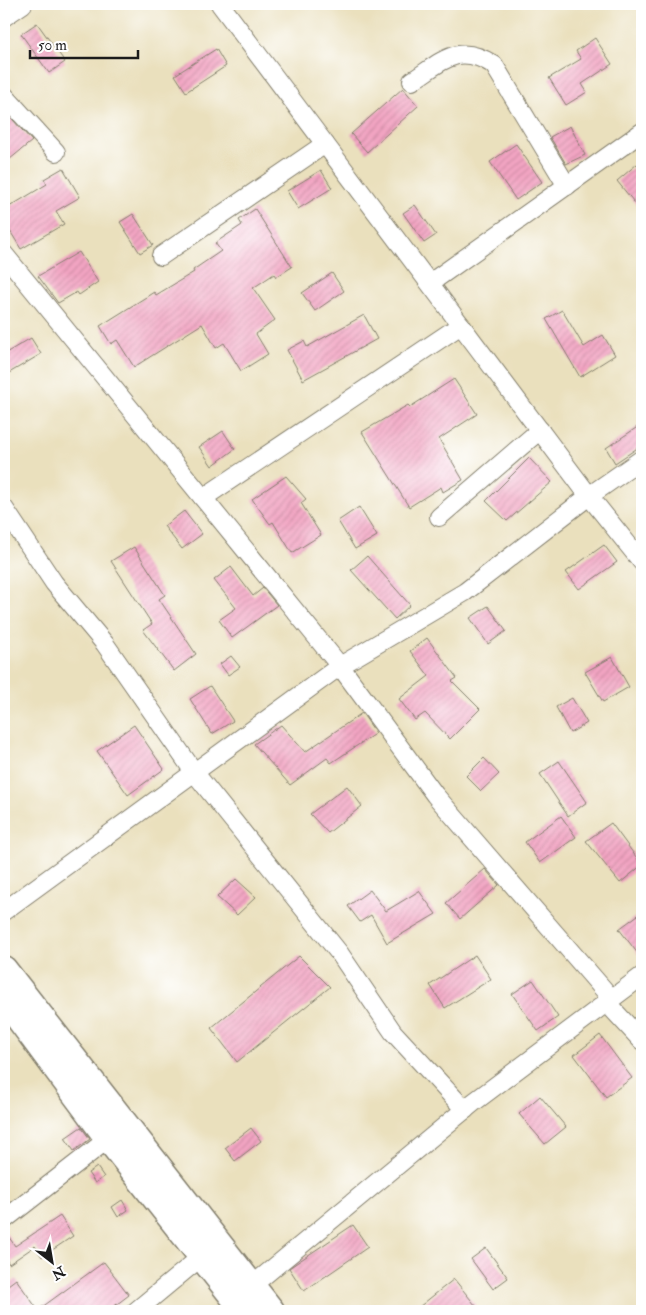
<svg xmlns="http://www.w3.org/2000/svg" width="646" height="1315" viewBox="0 0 646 1315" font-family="'IM FELL Double Pica',serif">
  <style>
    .building { fill: url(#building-hatch) }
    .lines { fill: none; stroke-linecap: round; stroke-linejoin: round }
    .minor-casing { stroke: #837e6c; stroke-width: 20 }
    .highway-casing { stroke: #837e6c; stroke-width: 28 }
    .minor { stroke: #fff; stroke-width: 18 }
    .highway { stroke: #fff; stroke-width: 25 }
  </style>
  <defs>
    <pattern id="building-hatch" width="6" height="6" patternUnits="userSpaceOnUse" patternTransform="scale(1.25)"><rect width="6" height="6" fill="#f2a4c2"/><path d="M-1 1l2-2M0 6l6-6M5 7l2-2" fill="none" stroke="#cf8da6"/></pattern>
  </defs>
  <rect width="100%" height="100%" fill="#fff"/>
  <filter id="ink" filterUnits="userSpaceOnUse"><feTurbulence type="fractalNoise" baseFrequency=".02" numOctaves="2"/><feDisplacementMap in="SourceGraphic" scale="10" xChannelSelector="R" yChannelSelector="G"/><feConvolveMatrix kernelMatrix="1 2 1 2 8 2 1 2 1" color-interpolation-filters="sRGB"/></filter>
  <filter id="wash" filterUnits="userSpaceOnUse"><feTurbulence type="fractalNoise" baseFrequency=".0096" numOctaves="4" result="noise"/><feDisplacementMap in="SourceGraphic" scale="20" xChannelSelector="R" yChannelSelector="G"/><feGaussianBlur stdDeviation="1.12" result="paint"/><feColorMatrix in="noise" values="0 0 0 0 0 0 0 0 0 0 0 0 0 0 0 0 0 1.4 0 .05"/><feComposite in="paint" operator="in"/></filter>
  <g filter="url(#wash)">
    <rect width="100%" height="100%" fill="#eae0bd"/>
    <g id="blocks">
      <g class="building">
        <path d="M37 23 65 62 49 73 21 34Z"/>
        <path d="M595 38 612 64 582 84 587 92 566 105 549 78 581 59 576 51Z"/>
        <path d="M216 49 226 66 186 92 175 75Z"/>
        <path d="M403 88 418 106 367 152 351 134Z"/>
        <path d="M4 110 32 141 4 164Z"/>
        <path d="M570 126 585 155 566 164 550 137Z"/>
        <path d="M516 144 542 182 516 200 490 162Z"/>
        <path d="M637 164 642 170V212L617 181Z"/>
        <path d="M63 168 80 197 56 211 64 224 21 249 4 221V210L47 184 44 179Z"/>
        <path d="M321 170 332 188 298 209 287 191Z"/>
        <path d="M415 205 436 235 424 243 403 213Z"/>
        <path d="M255 209 292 267 276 277 274 274 253 288 275 320 256 334 268 354 241 371 224 343 216 348 202 324 134 367 117 340 111 344 100 326 154 292 156 295 194 272 193 270 221 251 215 243 242 225 239 220Z"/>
        <path d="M133 214 153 245 140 253 120 222Z"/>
        <path d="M79 252 98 282 79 295 77 292 58 303 38 276Z"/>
        <path d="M332 273 344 291 315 311 302 293Z"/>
        <path d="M562 310 584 347 603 335 615 355 580 377 546 319Z"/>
        <path d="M364 315 377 339 303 380 287 350 304 341 307 347Z"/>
        <path d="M31 338 41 354 4 376V354Z"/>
        <path d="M454 379 477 414 439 439 463 480 443 492 441 487 409 507 362 432 408 405 410 407Z"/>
        <path d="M642 424V445L615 463 606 448Z"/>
        <path d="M223 431 235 449 212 466 199 447Z"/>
        <path d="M529 458 552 482 507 521 486 501Z"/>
        <path d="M286 476 306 499 301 503 321 535 292 553 273 522 270 524 252 499Z"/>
        <path d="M359 507 377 536 355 549 338 521Z"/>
        <path d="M184 511 202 534 182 549 164 526Z"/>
        <path d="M604 545 617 562 579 589 566 572Z"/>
        <path d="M134 547 165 595 159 599 196 654 174 671 143 630 152 624 111 561Z"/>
        <path d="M367 556 410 605 395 619 351 570Z"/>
        <path d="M231 567 253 596 263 588 277 605 232 638 219 620 236 608 214 580Z"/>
        <path d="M488 606 506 631 488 644 470 618Z"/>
        <path d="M427 638 457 678 452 681 480 709 450 739 425 713 415 720 399 699 429 676 410 651Z"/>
        <path d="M231 656 240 667 228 675 220 664Z"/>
        <path d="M612 657 629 687 603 702 585 672Z"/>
        <path d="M210 686 233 721 212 734 190 699Z"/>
        <path d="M572 698 587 723 570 733 556 707Z"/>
        <path d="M362 713 376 733 331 763 327 758 290 785 254 744 281 725 305 752Z"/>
        <path d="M134 725 164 769 128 795 97 751Z"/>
        <path d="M484 758 499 774 481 791 466 776Z"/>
        <path d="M559 761 587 802 568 816 540 774Z"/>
        <path d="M347 786 362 806 328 833 310 814Z"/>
        <path d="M561 816 576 837 540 863 525 842Z"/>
        <path d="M611 823 642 865 620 883 586 841Z"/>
        <path d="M485 869 499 885 460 919 446 903Z"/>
        <path d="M236 879 256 897 237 915 217 897Z"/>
        <path d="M370 890 386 911 419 891 436 914 387 943 371 915 360 922 348 906Z"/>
        <path d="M638 915 642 921V959L619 929Z"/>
        <path d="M475 955 491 979 445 1008 430 985Z"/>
        <path d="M299 956 330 987 237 1062 211 1028Z"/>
        <path d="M533 980 558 1017 538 1031 512 994Z"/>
        <path d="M600 1035 632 1078 606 1097 574 1055Z"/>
        <path d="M540 1096 566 1127 545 1144 519 1114Z"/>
        <path d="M81 1127 90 1139 74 1151 65 1138Z"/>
        <path d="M251 1128 261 1141 235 1161 225 1148Z"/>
        <path d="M97 1167 104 1177 95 1183 88 1173Z"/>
        <path d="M122 1200 128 1210 118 1217 112 1207Z"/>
        <path d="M60 1216 73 1236 42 1257 35 1246 9 1264 4 1256V1230L15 1246Z"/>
        <path d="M353 1225 368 1247 304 1291 289 1268Z"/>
        <path d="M486 1248 508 1278 493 1289 471 1259Z"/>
        <path d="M104 1262 129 1295 108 1311H4V1288L16 1279 38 1310Z"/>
        <path d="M454 1279 480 1311H414Z"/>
      </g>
    </g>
  </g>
  <g filter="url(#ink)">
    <use href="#blocks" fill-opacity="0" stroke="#837e6c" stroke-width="1"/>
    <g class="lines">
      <defs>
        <g id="minor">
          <path d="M220 4 589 496 642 562"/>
          <path d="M4 17 23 4"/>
          <path d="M412 81C443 61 458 42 494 65L567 186"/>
          <path d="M4 95 56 152"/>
          <path d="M4 254 340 666 435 795 611 998"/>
          <path d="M161 256 325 144"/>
          <path d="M430 283 642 132"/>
          <path d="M203 498 461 325"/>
          <path d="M4 508 54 583 105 644 194 772 340 954 393 1032 465 1110"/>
          <path d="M439 517 540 430"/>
          <path d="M4 911 340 666 465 592 589 496 642 459"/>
          <path d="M606 1002 642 1041"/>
          <path d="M4 1220 108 1139"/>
          <path d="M243 1293 474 1102 642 976"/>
          <path d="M136 1311 201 1257"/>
        </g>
        <g id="highway">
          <path d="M4 969 272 1311"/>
          <path d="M4 999 108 1139 244 1311"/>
        </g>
      </defs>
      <use href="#minor" class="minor-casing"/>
      <use href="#highway" class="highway-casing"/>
      <use href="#minor" class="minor"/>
      <use href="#highway" class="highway"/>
    </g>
  </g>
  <rect width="646" height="1315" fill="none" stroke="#fff" stroke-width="20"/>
  <g transform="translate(52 1262) rotate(149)" stroke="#ffffff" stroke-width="4" paint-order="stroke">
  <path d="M0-4L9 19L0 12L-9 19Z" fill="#1c1c1c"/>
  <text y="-8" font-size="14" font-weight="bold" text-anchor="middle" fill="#1c1c1c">N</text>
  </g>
  <path d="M30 50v8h108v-8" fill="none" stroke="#1c1c1c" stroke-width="2.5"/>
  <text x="38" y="50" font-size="15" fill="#1c1c1c" stroke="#ffffff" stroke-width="4" paint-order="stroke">50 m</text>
</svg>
